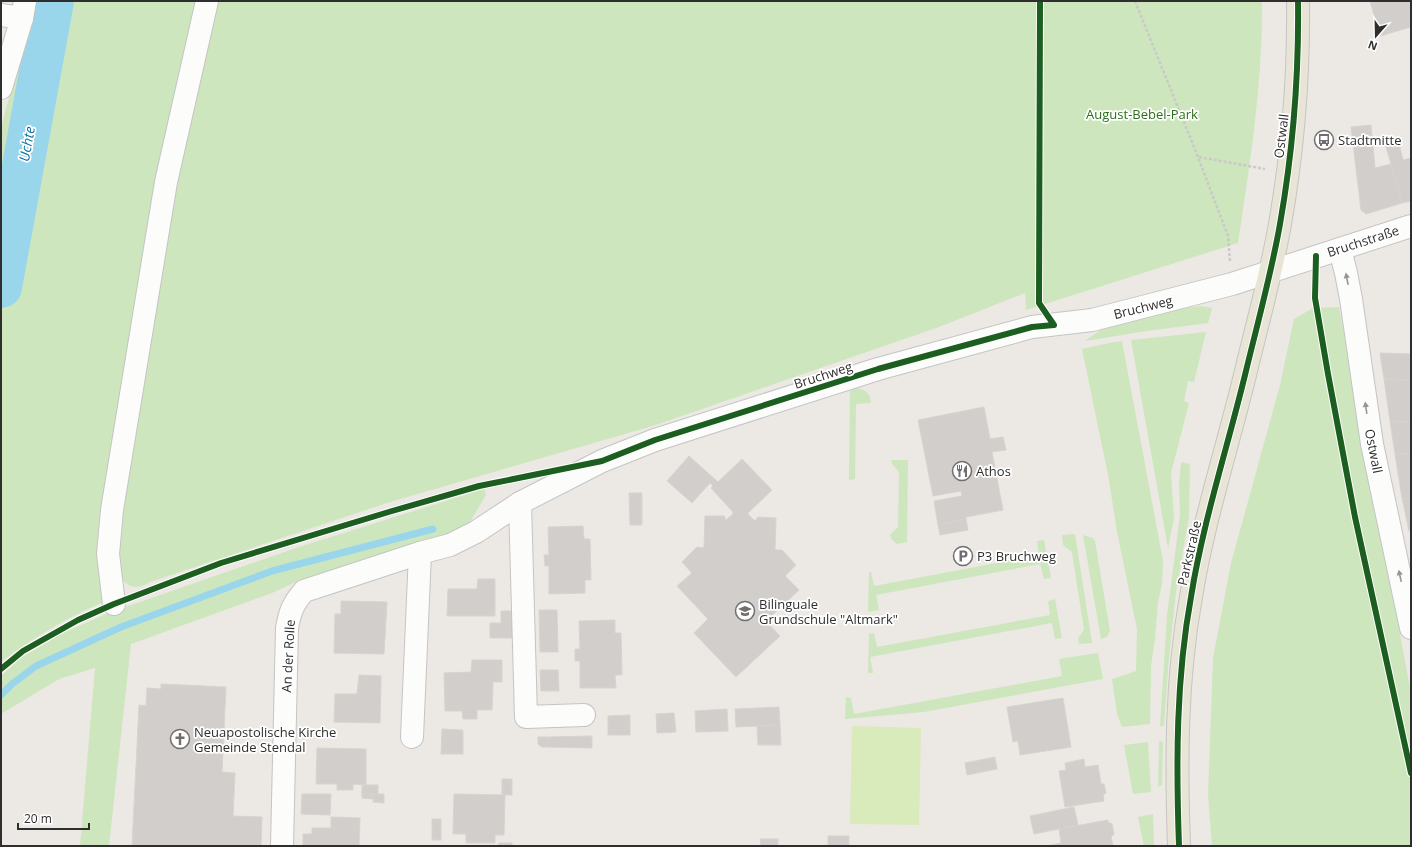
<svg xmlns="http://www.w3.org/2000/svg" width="1412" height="847" viewBox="0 0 1412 847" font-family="'Open Sans',sans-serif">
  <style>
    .green { fill: #cee6be }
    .pitch { fill: #d9eabb }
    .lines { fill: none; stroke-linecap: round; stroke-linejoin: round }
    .stream { stroke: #99d6ec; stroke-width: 7 }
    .river { stroke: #99d6ec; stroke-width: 42 }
    .building { fill: #d1cecb; stroke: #d7d4d0 }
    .minor-casing { stroke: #c5c4c5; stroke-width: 24 }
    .major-casing { stroke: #c6c5c4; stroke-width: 24 }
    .path { stroke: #c9c9c8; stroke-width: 2.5; stroke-dasharray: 3 2; stroke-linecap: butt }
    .minor { stroke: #fcfcfb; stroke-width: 22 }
    .major { stroke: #e8e4d6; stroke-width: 22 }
    .cycleway-casing { stroke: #fff; stroke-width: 8 }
    .cycleway { stroke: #1b5e20; stroke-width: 6 }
    .oneway { fill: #959594 }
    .labels { text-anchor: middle; stroke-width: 3.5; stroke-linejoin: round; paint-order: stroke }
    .park-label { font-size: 13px; fill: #2c6e1b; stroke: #fff }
    .street-label { font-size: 13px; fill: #2e2e2e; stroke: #fff }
    .poi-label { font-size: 13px; fill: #2e2e2e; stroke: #fff; text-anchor: start }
    .water-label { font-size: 14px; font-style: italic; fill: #0d6fa3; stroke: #fff }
  </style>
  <rect width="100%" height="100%" fill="#ece8e4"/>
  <g class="green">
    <path d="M33 1H201L104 602C67 617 33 638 1 662V128L19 60Z"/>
    <path d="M217 1H1262C1263 82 1250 163 1238 243L1026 310 1025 293 939 327 656 425 390 502 150 582C133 593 122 584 115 567L175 173Z"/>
    <path d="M1201 306 1212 308 1208 323 1147 331 1085 341 1106 326 1175 309Z"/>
    <path d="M1339 307 1411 693V846H1212L1208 795 1213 658 1231 563 1280 385 1294 319 1313 308Z"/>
    <path d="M1206 332 1194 382 1188 381 1184 401 1189 403 1171 473 1174 518 1168 548 1131 340Z"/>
    <path d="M1122 341 1163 561 1162 584 1158 602 1155 639 1151 666 1150 724 1122 727 1117 714 1112 679 1136 671 1137 629 1117 532 1109 480 1082 349 1109 343Z"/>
    <path d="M857 388C865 389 871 394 871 403L856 404 855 479 849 480 850 391Z"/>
    <path d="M891 460H908L907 542 897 544 892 540 890 535 898 527 899 472 892 464Z"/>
    <path d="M1181 462 1190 464 1189 517 1176 592 1169 657 1164 726H1160L1167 615 1180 515 1179 483Z"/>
    <path d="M484 489 486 495 464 532 298 581 272 593 131 644 109 846H80L95 668 59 679 1 714V676L21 658 61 634 108 613 299 547Z"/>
    <path d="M1075 534 1092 643 1079 644 1078 638 1084 630 1072 552 1063 545 1062 535Z"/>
    <path d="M1083 535 1093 538 1095 541 1110 631 1107 637 1101 639Z"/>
    <path d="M1044 540 1051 578 1044 579 1040 564 876 595 879 610 868 612 869 572H871L874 586 1039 555 1037 541Z"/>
    <path d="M1055 599 1062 638 1055 639 1052 623 870 657 873 673H868L869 634 874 633 877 647 1050 615 1048 601Z"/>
    <path d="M1098 653 1103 679 924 712 845 719 846 697 851 698 854 714 1062 676 1059 659Z"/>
    <path d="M1159 741 1163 742 1162 785 1158 787Z"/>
    <path d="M1148 742 1151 792 1133 794 1124 745Z"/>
    <path d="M1153 814 1154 846H1144L1138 817Z"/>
  </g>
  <path class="pitch" d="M852 726 921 728 919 825 850 824Z"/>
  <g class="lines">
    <path class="stream" d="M1 695 12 684 36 666 121 627 272 571 433 529"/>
    <path class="river" d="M1 287 53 1"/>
  </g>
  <g class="building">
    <path d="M1370 1H1411V27L1380 36Z"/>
    <path d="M1371 125 1375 168 1391 164 1402 203 1366 214 1361 210 1351 127Z"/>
    <path d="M1398 139 1403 160 1411 158V201L1402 203 1385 143Z"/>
    <path d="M1380 353 1411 354V380L1384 379Z"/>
    <path d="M1384 379 1411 380V422L1390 421Z"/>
    <path d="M984 407 990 439 1003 437 1006 450 992 452 1003 510 966 517V519L938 525 934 501 962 496 961 491 933 496 918 420Z"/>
    <path d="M1390 421 1411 422V454H1395Z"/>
    <path d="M1395 454H1411V499L1402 498Z"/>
    <path d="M689 456 718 482 742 459 772 490 748 513V514L755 521 758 517 776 518 775 550H782L796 565 785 576 799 590 766 621 780 636 736 677 694 633 708 619 677 586 692 573 682 562 697 547 704 548 705 516H724L726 520 733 514V512L711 488 713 486 710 483 692 503 667 481Z"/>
    <path d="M629 493H642V525H630Z"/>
    <path d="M1402 498 1411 499V531H1409Z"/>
    <path d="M966 519 968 530 940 535 938 525Z"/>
    <path d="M583 526 584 539H590L591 580H585V593L549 594V566H545L544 555H549L548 527Z"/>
    <path d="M478 579H495V616H447L448 589H477Z"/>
    <path d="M341 601 387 602 384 654 334 653 335 614H341Z"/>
    <path d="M539 610H557L558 652H540Z"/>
    <path d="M501 611H515L514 638H490V623H501Z"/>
    <path d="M615 620V633H621L622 675H615L616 688H580V661H575V649H580L579 621Z"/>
    <path d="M472 660H502V682H493L492 710H477V719H463L462 711H445L444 673 471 672Z"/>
    <path d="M540 670H558L559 691H541Z"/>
    <path d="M359 675 381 676 380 723 334 722 335 694H357Z"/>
    <path d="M161 684 226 687 222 772 235 773 233 816 262 817 261 846H132L139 705 146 706 147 688 161 689Z"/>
    <path d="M1063 698 1071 747 1020 755 1018 741 1013 742 1007 707Z"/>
    <path d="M779 707 780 725 736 727 735 709Z"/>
    <path d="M727 709 728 731 696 732 695 711Z"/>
    <path d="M674 713 676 732 657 733 656 714Z"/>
    <path d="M630 715V735H608V716Z"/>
    <path d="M780 725 781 745H758L757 726Z"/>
    <path d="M442 729 463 730V754H441Z"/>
    <path d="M592 736V748L547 747 548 737Z"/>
    <path d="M538 737H548L547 747H542L538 744Z"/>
    <path d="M317 748 366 749V785L353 784V790H337V784H316Z"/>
    <path d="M995 757 997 769 967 775 965 763Z"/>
    <path d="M1084 759 1085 767 1098 765 1101 784H1104L1106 793 1103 795 1104 801 1065 807 1059 771 1066 770 1065 763Z"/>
    <rect x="502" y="779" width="10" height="16"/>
    <path d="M362 785H378V795L362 794Z"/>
    <path d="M302 794H331L330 815 301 814Z"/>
    <path d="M362 794H374L373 799 362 798Z"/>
    <path d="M374 794H384V803L373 802Z"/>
    <path d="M454 794 505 795 504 835H495V843H466V834H453Z"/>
    <path d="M1074 807 1078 825 1034 834 1030 816Z"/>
    <path d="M331 817 360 818 359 846H303V834H312V828H331Z"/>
    <rect x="432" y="819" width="9" height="21"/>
    <path d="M1108 820V822L1112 824 1114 834 1111 837 1113 846H1047L1061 843 1059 829Z"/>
    <rect x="828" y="836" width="21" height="10"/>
    <path d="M760 839H778V846H761Z"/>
    <path d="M499 843H512V846H498Z"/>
  </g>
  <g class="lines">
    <defs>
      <g id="minor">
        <path d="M1 15 22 18"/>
        <path d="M1 88 22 18 25 1"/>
        <path d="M1340 249 1346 273 1351 299 1372 444 1411 628"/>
        <path d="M520 503 526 717 584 715"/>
        <path d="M114 604 108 554 112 510 166 182 207 1"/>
        <path d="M412 737 420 553"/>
        <path d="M282 846 287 628C290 611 293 604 304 591L420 553 450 545 476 532 520 503 602 461 655 440 878 369 1032 327 1092 320 1232 284 1411 226"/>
      </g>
      <path id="major" d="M1179 846C1176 763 1176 679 1191 597 1203 522 1227 449 1245 375 1257 325 1271 275 1280 224 1293 150 1299 76 1298 1"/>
    </defs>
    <use href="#minor" class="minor-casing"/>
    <use href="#major" class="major-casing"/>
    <g class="path">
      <path d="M1135 1 1198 157 1228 236 1230 261"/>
      <path d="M1199 157 1265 169"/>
    </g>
    <use href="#minor" class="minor"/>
    <use href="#major" class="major"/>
    <defs>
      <g id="cycleway">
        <path d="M1316 256 1315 298 1328 374 1355 517 1411 773"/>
        <path d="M1 669 23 651 78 620 114 604 221 563 392 511 479 486 602 461 655 440 878 369 1032 327 1054 325 1039 303 1040 1"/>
        <path d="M1179 846C1176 763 1176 679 1191 597 1203 522 1227 449 1245 375 1257 325 1271 275 1280 224 1293 150 1299 76 1298 1"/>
      </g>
    </defs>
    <use href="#cycleway" class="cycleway-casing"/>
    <use href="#cycleway" class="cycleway"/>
  </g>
  <defs><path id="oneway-solid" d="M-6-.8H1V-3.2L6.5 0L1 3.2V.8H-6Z"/></defs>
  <g class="oneway">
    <use href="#oneway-solid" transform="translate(1347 279) rotate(-101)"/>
    <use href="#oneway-solid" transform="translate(1366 408) rotate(-98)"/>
    <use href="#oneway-solid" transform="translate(1400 576) rotate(-102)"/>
  </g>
  <defs>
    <symbol id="bus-ring" viewBox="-11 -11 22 22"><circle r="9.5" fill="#fff" stroke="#706f6e" stroke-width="1.5"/><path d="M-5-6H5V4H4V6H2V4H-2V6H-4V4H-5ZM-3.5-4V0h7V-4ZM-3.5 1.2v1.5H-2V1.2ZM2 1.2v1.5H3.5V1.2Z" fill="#706f6e"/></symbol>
    <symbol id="restaurant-ring" viewBox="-11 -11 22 22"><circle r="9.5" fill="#fff" stroke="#706f6e" stroke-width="1.5"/><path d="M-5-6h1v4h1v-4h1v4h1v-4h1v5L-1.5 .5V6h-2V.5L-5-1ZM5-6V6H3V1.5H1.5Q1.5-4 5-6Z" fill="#706f6e"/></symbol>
    <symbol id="parking-ring" viewBox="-11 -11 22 22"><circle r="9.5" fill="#fff" stroke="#706f6e" stroke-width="1.5"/><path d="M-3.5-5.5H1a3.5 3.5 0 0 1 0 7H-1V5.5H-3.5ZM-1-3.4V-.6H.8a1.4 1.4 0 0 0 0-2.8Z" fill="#706f6e"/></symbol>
    <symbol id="school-ring" viewBox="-11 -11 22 22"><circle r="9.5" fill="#fff" stroke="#706f6e" stroke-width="1.5"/><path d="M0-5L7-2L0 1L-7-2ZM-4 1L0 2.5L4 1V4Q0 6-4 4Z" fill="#706f6e"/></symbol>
    <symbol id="church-ring" viewBox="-11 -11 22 22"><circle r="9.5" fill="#fff" stroke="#706f6e" stroke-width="1.5"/><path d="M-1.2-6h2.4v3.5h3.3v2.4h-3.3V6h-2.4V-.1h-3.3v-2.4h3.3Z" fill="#706f6e"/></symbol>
  </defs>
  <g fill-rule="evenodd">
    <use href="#bus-ring" x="1313" y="129" width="22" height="22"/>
    <use href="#restaurant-ring" x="951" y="460" width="22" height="22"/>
    <use href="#parking-ring" x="952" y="545" width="22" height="22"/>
    <use href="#school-ring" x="734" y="600" width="22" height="22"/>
    <use href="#church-ring" x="169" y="728" width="22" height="22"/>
  </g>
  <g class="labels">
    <g class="park-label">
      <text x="1142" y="119">August-Bebel-Park</text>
    </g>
    <g class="street-label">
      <text transform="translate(1281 136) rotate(-83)" y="5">Ostwall</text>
      <text transform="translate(1363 241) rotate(-18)" y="5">Bruchstraße</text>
      <text transform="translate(1143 307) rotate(-14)" y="5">Bruchweg</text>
      <text transform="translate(823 375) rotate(-18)" y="5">Bruchweg</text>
      <text transform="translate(1374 451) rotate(79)" y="5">Ostwall</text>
      <text transform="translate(1189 553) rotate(-77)" y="5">Parkstraße</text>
      <text transform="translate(288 656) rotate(-87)" y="5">An der Rolle</text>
    </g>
    <g class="poi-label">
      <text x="1338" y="145">Stadtmitte</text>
      <text x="976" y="476">Athos</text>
      <text x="977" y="561">P3 Bruchweg</text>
      <text x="759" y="609">Bilinguale<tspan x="759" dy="15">Grundschule "Altmark"</tspan></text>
      <text x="194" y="737">Neuapostolische Kirche<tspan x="194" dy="15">Gemeinde Stendal</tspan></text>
    </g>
    <g class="water-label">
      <text transform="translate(27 144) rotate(-80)" y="5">Uchte</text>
    </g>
  </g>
  <rect width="1412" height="847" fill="none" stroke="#2e2e2e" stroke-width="4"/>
  <g transform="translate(1376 36) rotate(200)" stroke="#ffffff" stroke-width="3" paint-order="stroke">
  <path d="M0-3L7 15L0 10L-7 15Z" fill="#2e2e2e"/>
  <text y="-6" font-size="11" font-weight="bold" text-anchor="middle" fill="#2e2e2e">N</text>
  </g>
  <path d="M18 823v6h71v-6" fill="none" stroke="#2e2e2e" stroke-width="2"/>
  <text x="24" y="823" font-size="12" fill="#2e2e2e" stroke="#ffffff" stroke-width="3" paint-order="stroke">20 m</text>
</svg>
